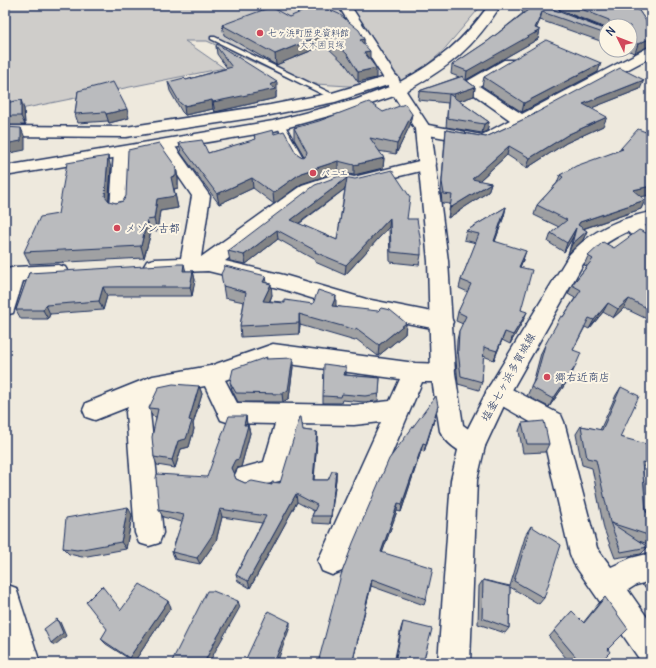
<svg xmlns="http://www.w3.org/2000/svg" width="656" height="668" viewBox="0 0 656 668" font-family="Delius,'Klee One',sans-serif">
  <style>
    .green { fill: #cfcdca; stroke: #757e94 }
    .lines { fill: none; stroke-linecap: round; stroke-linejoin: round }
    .service-casing { stroke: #1b2f5e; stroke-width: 3 }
    .minor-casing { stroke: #1b2f5e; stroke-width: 3 }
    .tertiary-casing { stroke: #1b2f5e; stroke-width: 3 }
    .primary-casing { stroke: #1b2f5e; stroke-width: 3 }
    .service { fill: #fcf5e5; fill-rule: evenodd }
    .minor { fill: #fcf5e5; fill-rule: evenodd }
    .tertiary { fill: #fcf5e5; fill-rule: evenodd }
    .primary { fill: #fcf5e5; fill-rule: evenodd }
    .wall { fill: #a0a1a3; stroke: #1b2f5e; fill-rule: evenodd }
    .shaded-wall { fill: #828385; stroke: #1b2f5e }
    .building { fill: #babbbe; stroke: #1b2f5e; fill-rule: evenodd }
    .poi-dot { fill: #d1495b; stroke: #fcf5e5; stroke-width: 1.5 }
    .labels { text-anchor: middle; stroke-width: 4; stroke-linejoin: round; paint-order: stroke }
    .far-poi-label { font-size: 9px; fill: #1b2f5e; stroke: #fcf5e5; text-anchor: start }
    .far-park-label { font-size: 9px; fill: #485679; stroke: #fcf5e5 }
    .poi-label { font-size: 11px; fill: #1b2f5e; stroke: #fcf5e5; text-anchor: start }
    .street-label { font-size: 11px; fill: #1b2f5e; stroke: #fcf5e5 }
  </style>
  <rect width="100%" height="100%" fill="#eee9dd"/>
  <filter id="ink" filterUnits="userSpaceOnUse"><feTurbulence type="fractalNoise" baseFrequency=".025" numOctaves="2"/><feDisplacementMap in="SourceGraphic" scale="8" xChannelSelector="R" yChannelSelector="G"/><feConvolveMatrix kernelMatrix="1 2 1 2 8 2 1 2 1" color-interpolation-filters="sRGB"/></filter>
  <g filter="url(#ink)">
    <path class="green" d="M5 5H482L441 53 398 89 299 83 207 41H185L224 68 16 110H5Z"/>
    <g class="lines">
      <defs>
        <g id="service">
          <path d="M211 37H215L339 97 332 99 211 39Z"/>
          <path d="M277 122 284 124 306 163 305 165 302 166 298 163 276 124Z"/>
        </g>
        <g id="minor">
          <path d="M545 5H557L559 11 606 30V39L550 16Z"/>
          <path d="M651 46V57L490 143 484 145 423 134 417 132 415 129 417 126 423 124 482 135 510 120 462 86 464 83 504 60H514L516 63 514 66 479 86 522 114Z"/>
          <path d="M392 75 397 76 399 79 397 82 335 102 270 115 126 137 5 136V126L126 127 270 105 332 93Z"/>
          <path d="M165 140 171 141 210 196 201 257 302 185 338 173 354 177 427 159 433 160 436 164 433 168 354 187 339 184 314 193 225 261 284 275 366 299 442 314 450 316 453 322 450 328 442 330 366 315 282 289 208 271 154 273 147 271 144 266 147 261 154 259 181 258 192 196 157 145 159 141Z"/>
          <path d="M122 147 128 148 130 152 128 208 125 212 119 214 113 212 110 208 114 152 116 148Z"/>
          <path d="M630 218 637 220 651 230V245C640 243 627 233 621 224L623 220Z"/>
          <path d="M58 265 65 267 68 272 65 277 58 279 23 281 13 313 5 315V274L8 269 15 267Z"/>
          <path d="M273 344 415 363 443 364 451 366 455 373 451 380 443 382H422L342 571 332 575 322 571 318 561 381 422 354 425 299 424 283 480 247 489 238 485 234 477 238 469 264 462 275 424 230 423 221 420 205 386 161 394 150 413 163 533 159 543 149 546 139 543 135 533 126 412 128 407 95 420 86 417 83 410 86 403 153 376 210 366ZM274 362 400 379 390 401 354 405 237 403 225 380Z"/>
          <path d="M498 382 561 415 564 422 597 548 611 567 631 558 651 553V581L636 585 628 590 651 623V663L640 660 574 564 570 554 541 428 490 399 486 392 490 385Z"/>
          <path d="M5 584 16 588 40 663H8L5 652Z"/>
        </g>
        <path id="tertiary" d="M338 5H350L400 82C439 61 463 41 489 5H501C473 48 451 66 406 91L431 129 448 261 455 373 463 425 481 438 485 446 481 454 472 457C459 452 446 443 440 431L431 373 428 261 415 129 394 96 365 106 274 131 5 176V166L273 121 355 100 389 87Z"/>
        <path id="primary" d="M651 212V224C624 230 602 243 583 264L508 397 485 446 477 480 470 663H438L451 480 459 446 490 385 569 255C592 230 618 219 651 212Z"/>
      </defs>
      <use href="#service" class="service-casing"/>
      <use href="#minor" class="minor-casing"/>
      <use href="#tertiary" class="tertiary-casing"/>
      <use href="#primary" class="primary-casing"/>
      <use href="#service" class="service"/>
      <use href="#minor" class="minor"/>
      <use href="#tertiary" class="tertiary"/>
      <use href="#primary" class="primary"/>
    </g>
    <g class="wall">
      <path d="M518 5H550L552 9 606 30V43L540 20 536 28 540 30 538 39 466 80 475 87 474 96 459 101 489 122 487 131 482 133 446 127 448 103 418 100 419 91 459 77 451 74 452 65 488 41 523 13Z"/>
      <path d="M558 5H635L648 24 651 25V45L635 53 626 50H630V26H606V28L560 10Z"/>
      <path d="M641 5H651V18Z"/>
      <path d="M289 17 364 39V44L376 78 358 82 346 65 325 45 276 65 224 35 222 25Z"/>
      <path d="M216 46 277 91 276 92V98L215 112 213 109 185 115 182 112 170 91 168 82 186 80 227 68 217 54Z"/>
      <path d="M598 72 522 112 482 86 484 77Z"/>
      <path d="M640 89 591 108 603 126 566 143 527 168 507 155 479 181 491 183 488 192 448 218 450 204 442 203 441 191 445 139 446 130 486 137 533 115 534 114Z"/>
      <path d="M78 91 129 118 109 123 108 121 78 123 75 114Z"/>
      <path d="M5 103 24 109 25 125H5Z"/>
      <path d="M383 112 410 125 396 154 378 151 384 158 383 168 354 175 338 172 301 184 274 204 253 188 219 204 181 153 179 143 208 153 255 140 254 135 274 134 296 153 302 157 304 156 294 139V128Z"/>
      <path d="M651 130V195L641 196 645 200 641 209 583 229 587 231 583 240 568 254 573 237 564 252 548 242 551 233 559 227 534 215 537 205 557 183 560 175 620 150 621 148 650 133Z"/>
      <path d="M176 167 178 179V188L174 189 178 208 160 211 157 231 151 232 144 258 30 264 24 252 58 214 111 168 109 202 116 203 123 201Z"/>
      <path d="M339 176 407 219 421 255 419 265 390 262 389 227 345 275 315 262V260L278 239 246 264 230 261 228 251ZM345 189 337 240 299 224Z"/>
      <path d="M506 207 504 216 495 241 523 260 520 267 521 310 523 321 510 344 502 340 494 360 483 356 482 382 479 390 458 384 456 360 457 340 459 331 463 324 456 321 458 312 468 292 459 288 461 280 476 243 464 240 466 231Z"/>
      <path d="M651 235V321L624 308 613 318 603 312 589 329 585 327 573 350 571 376 549 407 527 396 533 383 541 353 545 345 575 298 568 294 572 285 587 266 584 265 588 256 614 248Z"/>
      <path d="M186 271H193L195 280 192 296H107L103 310 50 314 48 319H21L16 310 29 273Z"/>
      <path d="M266 276 267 283 272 295 270 301 336 306 406 323 405 334 378 356 356 339 355 341 300 325 299 334 241 337 240 326 244 302 225 298 223 286Z"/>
      <path d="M267 359 293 367 289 398 283 402H238L232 390 230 382Z"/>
      <path d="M346 373V375L380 378 378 401 364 402 342 400 341 403H323V396Z"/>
      <path d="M199 386 202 394 193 424 194 429 189 447 181 449 175 468 157 465 154 457 156 417 152 416 149 408Z"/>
      <path d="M621 387 620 437 646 463 643 467 646 512 651 513V545L636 540 648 547 641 554 615 558 604 529 592 468 582 465 576 434 581 426 600 430 616 395Z"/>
      <path d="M436 414 424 452 421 451 401 512 397 511 382 553 426 599 424 605 371 586 353 660 318 663Z"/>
      <path d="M246 416 247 425H248L250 433 241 467 237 468 234 474 236 479 245 483 272 485 280 483 303 430 317 432V440L314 480H328L336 471V479L330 524 312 523V516L314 511 297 502 250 588 238 581 236 575 262 523 222 517 216 541 200 564 175 559 172 552 182 522 163 517 159 510 207 477Z"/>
      <path d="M522 423 549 444 545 452 523 453 519 431Z"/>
      <path d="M132 515 126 549 82 557 69 554 63 548Z"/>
      <path d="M531 526 544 598 539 604 510 587 509 628 505 633 478 624 479 586 483 580 510 586 526 534Z"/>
      <path d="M649 578H651V591L642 585Z"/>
      <path d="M605 597 608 649 599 663H570L549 637 572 611 583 623 599 603Z"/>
      <path d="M171 607 134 662 106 644 101 639 121 610Z"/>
      <path d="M403 622 423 663H394L401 628Z"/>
    </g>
    <g class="shaded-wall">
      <path d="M542 12 540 20 534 34 540 30 538 39 466 80 467 71 535 28Z"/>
      <path d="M325 34V45L276 65 275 54Z"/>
      <path d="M651 38V45L635 53 638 44Z"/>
      <path d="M364 39V50L360 40Z"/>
      <path d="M370 51V61L364 52Z"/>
      <path d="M601 63 598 72 522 112 524 103Z"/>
      <path d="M376 68V78L358 82V72Z"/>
      <path d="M644 80 640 89 579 113 583 104Z"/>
      <path d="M277 82V91L276 92V98L215 112 213 102 270 85Z"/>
      <path d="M475 87 474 96 453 103 454 94Z"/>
      <path d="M21 100 24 109 25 125 21 116Z"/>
      <path d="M212 100 213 109 185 115 184 106Z"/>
      <path d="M127 109 129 118 109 123 106 114Z"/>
      <path d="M412 114 410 125 396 154 397 144Z"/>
      <path d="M607 117 603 126 566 143 527 168 530 158 569 134Z"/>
      <path d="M489 122 487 131 482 133 484 124Z"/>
      <path d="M21 128 25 138V150L5 154V144Z"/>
      <path d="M509 146 507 155 470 189 472 179Z"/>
      <path d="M108 156 111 168 108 208 105 196Z"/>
      <path d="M384 158 383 168 354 175V165Z"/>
      <path d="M338 161V172L301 184 274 204 273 193 301 173Z"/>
      <path d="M176 167 178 179V188L174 189 178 208 160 211 157 231 154 219 157 199 171 177Z"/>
      <path d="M252 178 253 188 219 204 217 194Z"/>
      <path d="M347 178 346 188 291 229V220Z"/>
      <path d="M491 183 488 192 448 218 450 208Z"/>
      <path d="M651 186V195L629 199 633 190Z"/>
      <path d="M645 200 641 209 576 231 578 225 580 222Z"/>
      <path d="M506 207 504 216 492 250 494 241Z"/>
      <path d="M390 218 389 227 345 275 346 265Z"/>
      <path d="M147 220 151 232 144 258 141 246Z"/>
      <path d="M576 228 573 237 564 252 567 243Z"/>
      <path d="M277 230 278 239 246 264 244 255Z"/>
      <path d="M587 231 583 240 568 254 572 244Z"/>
      <path d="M526 251 523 260 516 276 519 267Z"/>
      <path d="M184 264 186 272 183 271Z"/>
      <path d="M193 271 195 280 192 296 190 287Z"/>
      <path d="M266 276 267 287 263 282Z"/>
      <path d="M271 284 272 295 265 312 263 301Z"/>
      <path d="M103 287 107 296 103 310 99 301Z"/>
      <path d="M336 296V307L332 306Z"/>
      <path d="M629 299 624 308 613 318 618 309Z"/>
      <path d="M608 303 603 312 589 329 594 320Z"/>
      <path d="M46 305 50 314 48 319 43 310Z"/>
      <path d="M527 312 523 321 510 344 513 335Z"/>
      <path d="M299 314 300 325 299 334Z"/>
      <path d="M406 323 405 334 378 356 379 345Z"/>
      <path d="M505 332 502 340 494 360 497 351Z"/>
      <path d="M293 358V367L289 398 283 402 282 394Z"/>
      <path d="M346 367V373L344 382V375Z"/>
      <path d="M575 367 571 376 549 407 553 399Z"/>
      <path d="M199 386 202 394 193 424 194 429 189 447 181 449 175 468 172 460 178 441 189 420Z"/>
      <path d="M438 406 436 414 424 452 426 444Z"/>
      <path d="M246 416 247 425H244Z"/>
      <path d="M248 425 250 433 241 467 237 468 233 476 231 468Z"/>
      <path d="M317 432V440L313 487V480Z"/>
      <path d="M423 443 421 451 401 512 402 504Z"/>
      <path d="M336 471V479L330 524 331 516Z"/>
      <path d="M296 494 297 502 250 588 248 581Z"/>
      <path d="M398 503 397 511 380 559 381 552Z"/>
      <path d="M128 507 132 515 126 549 121 542Z"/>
      <path d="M220 509 222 517 216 541 200 564 197 558Z"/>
      <path d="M372 579 371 586 352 663 353 660Z"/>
      <path d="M168 601 171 607 134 662 129 658Z"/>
      <path d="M238 601 240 607 218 646 209 663H204L215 641Z"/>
      <path d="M57 619 60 622 66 636 55 645 51 643Z"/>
      <path d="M290 622V627L277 663H274Z"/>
    </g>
    <g class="building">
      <path d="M318 5 339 14 359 30 364 39 360 40 370 51 364 52 376 68 358 72 347 54 325 34 275 54 222 25 271 7 289 17Z"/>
      <path d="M525 5H550L552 9 606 30V34L542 12 535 28 540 30 467 71 452 65 488 41 528 10Z"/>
      <path d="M571 5H635L648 24 651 25V38L638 44 630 42V26H610L609 20Z"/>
      <path d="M546 40 601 63 524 103 484 77Z"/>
      <path d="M217 44 277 82 270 85 276 89 213 102 212 100 184 106 180 103 168 82 184 78 186 80 232 67 216 46Z"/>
      <path d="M620 68 644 80 583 104 607 117 569 134 530 158 509 146 472 179 491 183 450 208 452 195 444 194 442 182 446 130 486 137 535 114H534Z"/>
      <path d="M463 76V78L475 87 454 94H449L489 122 484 124 447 118 449 94 419 91Z"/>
      <path d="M113 82 127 109 106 114 105 112 75 114 78 91Z"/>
      <path d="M21 100V116H5V103Z"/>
      <path d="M369 102 383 112 405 104 412 114 397 144 370 138 384 158 354 165 338 161 301 173 273 193 252 178 217 194 179 143 202 140 208 153 256 139 254 135 273 130 274 134 284 131 296 153 302 157 306 155 307 152 294 128 319 121Z"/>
      <path d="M5 127 21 128V141L5 144Z"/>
      <path d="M638 129 651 134V186L633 190 645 200 580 222 578 225 587 231 572 244 576 228 567 243 551 233 567 220 537 205 563 177 560 175 576 166 623 149 621 148Z"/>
      <path d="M159 143 176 167V176L171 177 175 196 157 199 154 219 147 220 141 246 24 252 40 217 58 214 67 163 108 156 105 196 109 201 116 203 123 201 126 196 128 150Z"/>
      <path d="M392 170 410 197 407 219H417L421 243V255L391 252 390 218 346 265 315 252 316 251 277 230 244 255 228 251 315 185 339 176 355 179ZM347 178 337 240 291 220Z"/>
      <path d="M506 207 494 241 526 251 519 267 532 270 521 310 527 312 513 335 505 332 497 351 484 347 482 382 461 376 458 351 459 331 466 316 458 312 471 284 461 280 479 234 466 231Z"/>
      <path d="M639 230 651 235V249L649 251 651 252V310L629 299 618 309 608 303 594 320 589 318 573 350 581 353 575 367 553 399 531 387 536 378 545 345 561 316 563 317 581 290 572 285 593 259 588 256 603 242 614 248Z"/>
      <path d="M178 264H184L183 271H193L190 287H103L99 301 46 305 43 310H16L29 273Z"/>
      <path d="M225 266 266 276 263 282 271 284 263 301 285 303V300L313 304 318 290 336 296 332 306 378 311 381 308 390 310 406 323 379 345 356 328V330L299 314V323L240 326 246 292 223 286 221 274Z"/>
      <path d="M267 357 266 359 293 358 288 390 282 394 236 393 230 382 233 369Z"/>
      <path d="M324 364 346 367 344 375 380 378 379 394 365 396 342 394 341 397 323 396Z"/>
      <path d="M173 384 199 386 189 420 192 421 186 439 178 441 172 460 154 457 152 437 158 409 149 408 159 387Z"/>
      <path d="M621 387 639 396 620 437 646 444V463L642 462 646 512 651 513V536L611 523 648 547 621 552 610 522 596 460 587 458 581 426 602 430Z"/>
      <path d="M436 396 438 406 426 444 423 443 402 504 398 503 381 552 433 568 426 599 372 579 353 660 362 663H318L341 575 353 543 389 459Z"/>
      <path d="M229 416H246L244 425H248L239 459 235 460 231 468 236 479 245 483 252 481 272 485V482L280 483 300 417H301L303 430 317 432 313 480H328L332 471H336L331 516H312L317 505 296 494 248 581 236 575 266 516 220 509 213 534 197 558 172 552 184 515 159 510 156 478 157 474 207 477Z"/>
      <path d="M544 421 549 444H527L522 423Z"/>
      <path d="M128 507 121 542 77 550 63 548 66 518Z"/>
      <path d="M531 526 561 545 544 598 514 581Z"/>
      <path d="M483 580 510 587 509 628 482 618Z"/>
      <path d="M140 584 168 601 129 658 101 639 107 629 86 602 102 586 121 610Z"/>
      <path d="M207 591H213L238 601 215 641 204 663H171Z"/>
      <path d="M605 597 628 629 608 649 610 652 599 663H581L554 631 572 611 584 623Z"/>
      <path d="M268 611 290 622 274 663H244Z"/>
      <path d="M57 619 63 633 51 643 44 629Z"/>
      <path d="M403 622 432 629 423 663H408L396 657Z"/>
    </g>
  </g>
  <g class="poi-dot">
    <circle cx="260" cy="33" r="4"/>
    <circle cx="313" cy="173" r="4"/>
    <circle cx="117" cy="228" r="4"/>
    <circle cx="547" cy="377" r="4"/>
  </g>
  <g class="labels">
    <g class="far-poi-label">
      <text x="268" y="36">七ヶ浜町歴史資料館</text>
      <text x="321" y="176">パニエ</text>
    </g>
    <g class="far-park-label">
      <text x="322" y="48">大木囲貝塚</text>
    </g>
    <g class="poi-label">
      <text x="125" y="232">メゾン古都</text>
      <text x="555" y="381">郷右近商店</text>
    </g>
    <g class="street-label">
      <text transform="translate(508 377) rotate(-61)" y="4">塩釜七ヶ浜多賀城線</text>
    </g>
  </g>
  <rect width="656" height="668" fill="none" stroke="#fcf5e5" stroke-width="20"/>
  <rect x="10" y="10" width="636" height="648" fill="none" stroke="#1b2f5e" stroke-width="1.5" filter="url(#ink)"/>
  <g transform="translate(618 38) rotate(313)"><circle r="19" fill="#fcf5e5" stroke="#a2a6af"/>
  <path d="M0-3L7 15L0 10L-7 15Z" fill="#d1495b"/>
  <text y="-6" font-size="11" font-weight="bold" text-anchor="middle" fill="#1b2f5e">N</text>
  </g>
</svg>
